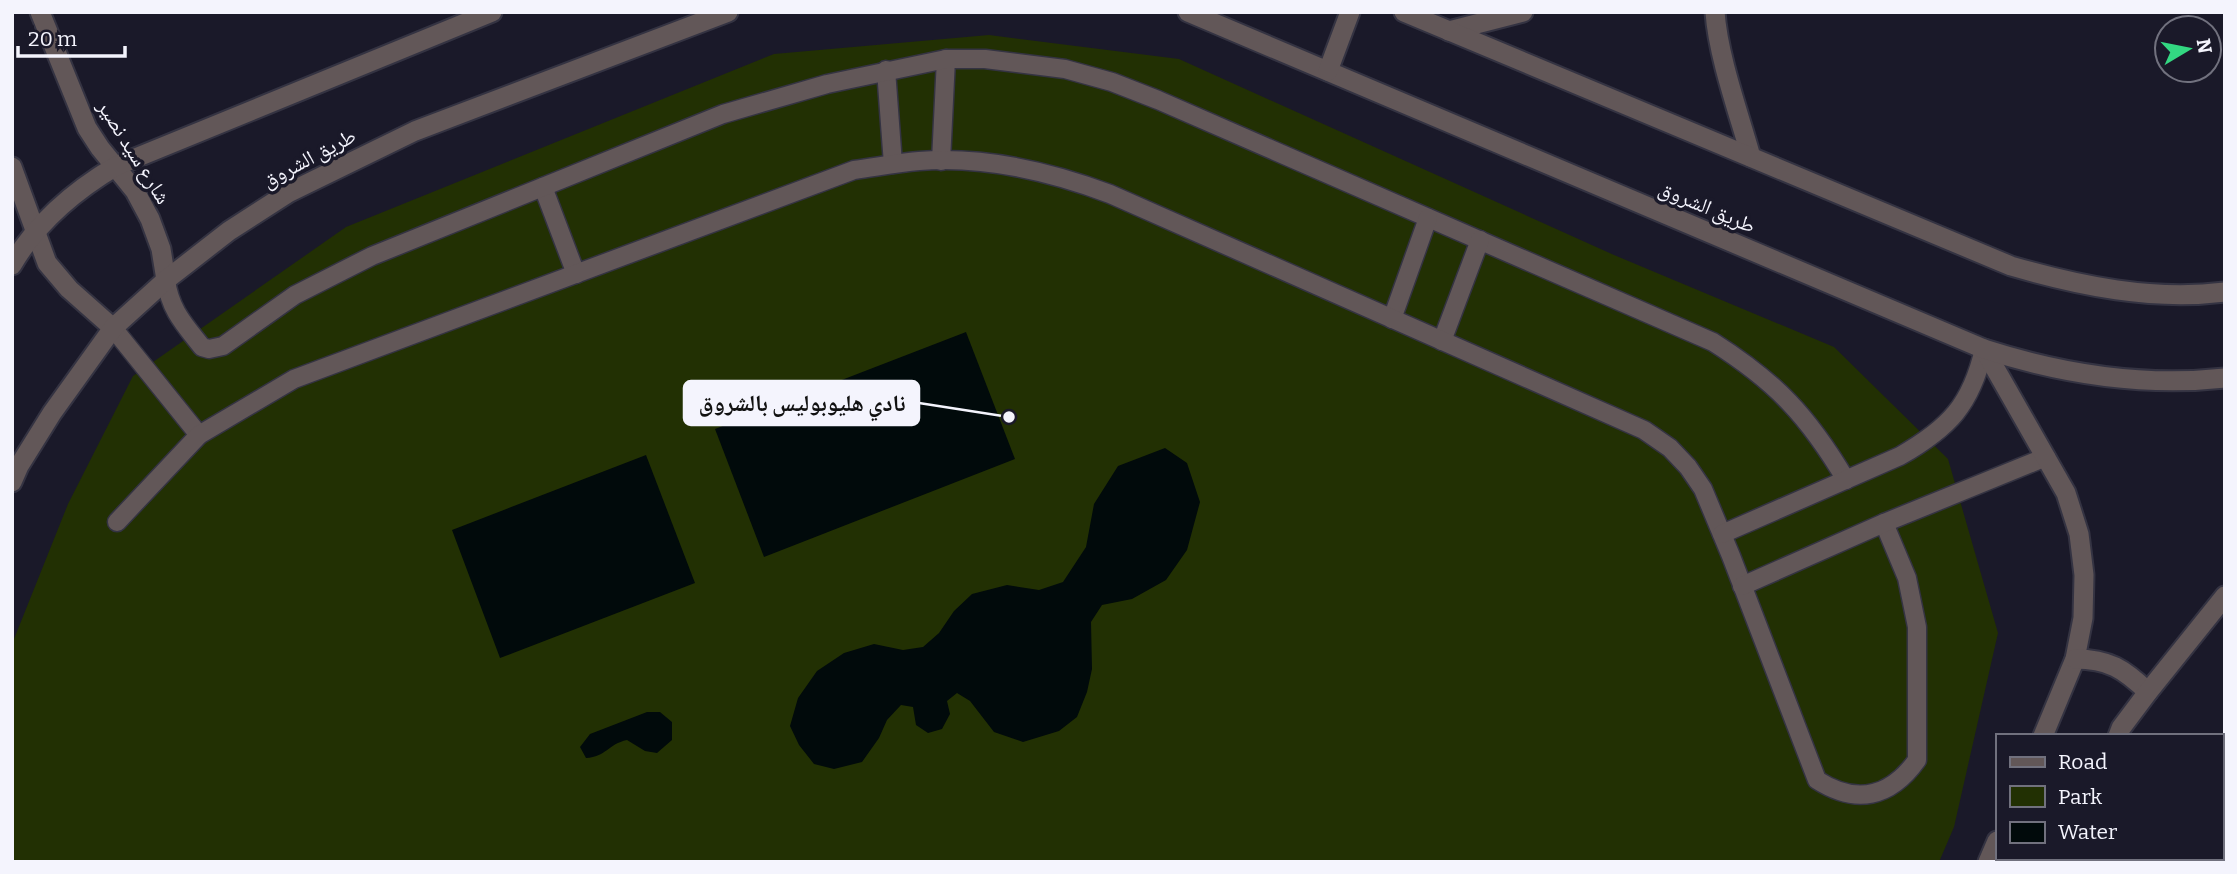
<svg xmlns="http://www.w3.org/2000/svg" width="2237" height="874" viewBox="0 0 2237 874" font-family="Bitter,'Noto Naskh Arabic',serif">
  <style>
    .green { fill: #223003 }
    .water { fill: #010a0b }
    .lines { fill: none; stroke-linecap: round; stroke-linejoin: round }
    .service-casing { stroke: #343342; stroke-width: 21 }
    .minor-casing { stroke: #343342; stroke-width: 23 }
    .tertiary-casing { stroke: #343342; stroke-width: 23 }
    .service { stroke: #625758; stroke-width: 18 }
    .minor { stroke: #625758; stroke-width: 19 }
    .tertiary { stroke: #625758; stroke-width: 19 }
    .labels { text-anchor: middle; stroke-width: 7; stroke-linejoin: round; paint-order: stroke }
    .street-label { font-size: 21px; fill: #f4f4fd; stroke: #1a1929 }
    .leader { fill: none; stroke: #f4f4fd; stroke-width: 2.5 }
    .callout-dot { fill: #f4f4fd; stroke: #1a1929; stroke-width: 2.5 }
    .callout { fill: #f4f4fd; stroke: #f4f4fd; stroke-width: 2.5 }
    .callout-label { font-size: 23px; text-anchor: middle; font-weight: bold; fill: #111 }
  </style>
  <rect width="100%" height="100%" fill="#1a1929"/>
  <path class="green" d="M989 35 1179 59 1614 255 1834 347 1948 459 1998 633 1954 827 1939 862H12V644L68 504 133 376 346 227 774 54Z"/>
  <g class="water">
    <path d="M966 332 1015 459 764 557 715 429Z"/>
    <path d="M1165 448 1187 463 1200 502 1187 550 1166 580 1132 599 1102 605 1091 622 1092 669 1087 692 1077 717 1059 731 1023 742 994 732 970 701 957 693 947 701 950 714 942 729 928 733 916 725 913 707 901 705 887 720 879 738 862 762 834 769 814 764 799 745 790 726 798 698 817 671 844 653 874 644 903 650 923 647 939 633 954 611 972 594 1007 585 1039 590 1063 582 1086 547 1094 504 1118 466Z"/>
    <path d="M646 455 695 583 500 658 452 530Z"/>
    <path d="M647 712H660L672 722V740L657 753 645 751 627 740C608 744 606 757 586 758L580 747 590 734Z"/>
  </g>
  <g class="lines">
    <defs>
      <g id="service">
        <path d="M886 70 893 164"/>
        <path d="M941 161 946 59"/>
        <path d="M543 187 576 274"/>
        <path d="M166 280C170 310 184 324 202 347L209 349 223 346 295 295 372 256 723 114 827 84 946 59H985L1065 69 1112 82 1158 100 1713 342C1776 382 1808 416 1846 480"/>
        <path d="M1392 319 1428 218"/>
        <path d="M113 328 199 435"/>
        <path d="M1442 341 1480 240"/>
        <path d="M117 522 199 435 294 379 854 170C876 167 897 163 919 161 984 156 1049 171 1110 194L1644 430 1670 448 1688 467 1703 489 1731 556 1817 780C1856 805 1890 798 1917 760V627L1907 578 1884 523"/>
        <path d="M1722 534 1900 456C1949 428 1971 405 1984 349"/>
        <path d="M1742 586 1884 523 2046 457"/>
      </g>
      <g id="minor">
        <path d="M1715 12C1718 56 1739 114 1751 157"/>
        <path d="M1449 31 1523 12"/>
        <path d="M1984 349 2066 493 2079 534 2084 575 2083 618 2075 659 2043 736"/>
        <path d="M2075 659C2109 659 2124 669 2148 692"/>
        <path d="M2118 736 2121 728 2148 692 2225 596"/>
        <path d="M1988 862 1997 841"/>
        <path d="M2062 862 2064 858"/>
      </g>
      <g id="tertiary">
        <path d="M40 12 87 128 100 148 135 191 150 219 161 249 166 280"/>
        <path d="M1188 12 1984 349C2062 374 2143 387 2225 378"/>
        <path d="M1404 12 2011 266C2080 286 2152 301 2225 292"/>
        <path d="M1328 71 1350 12"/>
        <path d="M12 167 47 263 69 289 113 328"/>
        <path d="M12 265C37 222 74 191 116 166L492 12"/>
        <path d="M12 482 19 466 52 413 113 328 166 280 229 231 288 193 415 131 728 12"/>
      </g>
    </defs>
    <use href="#service" class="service-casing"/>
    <use href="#minor" class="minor-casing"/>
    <use href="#tertiary" class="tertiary-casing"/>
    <use href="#service" class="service"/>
    <use href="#minor" class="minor"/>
    <use href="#tertiary" class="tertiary"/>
  </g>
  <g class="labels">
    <g class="street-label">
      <text transform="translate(134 152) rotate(58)" y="7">شارع سيد نصير</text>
      <text transform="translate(309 158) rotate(-28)" y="7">طريق الشروق</text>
      <text transform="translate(1707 207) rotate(23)" y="7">طريق الشروق</text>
    </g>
  </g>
  <path class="leader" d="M1009 417L919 403"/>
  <circle class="callout-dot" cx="1009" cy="417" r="7"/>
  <rect class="callout" x="684" y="381" width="235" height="44" rx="7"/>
  <g class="callout-label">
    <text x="802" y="411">نادي هليوبوليس بالشروق</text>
  </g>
  <rect width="2237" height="874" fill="none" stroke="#f4f4fd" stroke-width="28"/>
  <rect x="1996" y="734" width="228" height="126" fill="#1a1929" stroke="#71717e" stroke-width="2"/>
  <rect x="2010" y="757" width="35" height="10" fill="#625758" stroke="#71717e" stroke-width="2"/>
  <text x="2058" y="769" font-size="21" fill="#f4f4fd">Road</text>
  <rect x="2010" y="786" width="35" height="21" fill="#223003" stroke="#71717e" stroke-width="2"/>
  <text x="2058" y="804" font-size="21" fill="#f4f4fd">Park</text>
  <rect x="2010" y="822" width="35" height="21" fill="#010a0b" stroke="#71717e" stroke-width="2"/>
  <text x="2058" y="839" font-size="21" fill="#f4f4fd">Water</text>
  <g transform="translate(2188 49) rotate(80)"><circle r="33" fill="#1a1929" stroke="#71717e" stroke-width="2"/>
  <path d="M0-5L12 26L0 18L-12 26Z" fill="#33d882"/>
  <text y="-10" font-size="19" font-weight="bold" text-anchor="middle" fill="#f4f4fd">N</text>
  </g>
  <path d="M18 46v10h107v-10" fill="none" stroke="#f4f4fd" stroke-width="3.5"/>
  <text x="28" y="46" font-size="21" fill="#f4f4fd" stroke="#1a1929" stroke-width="5" paint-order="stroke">20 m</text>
</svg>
